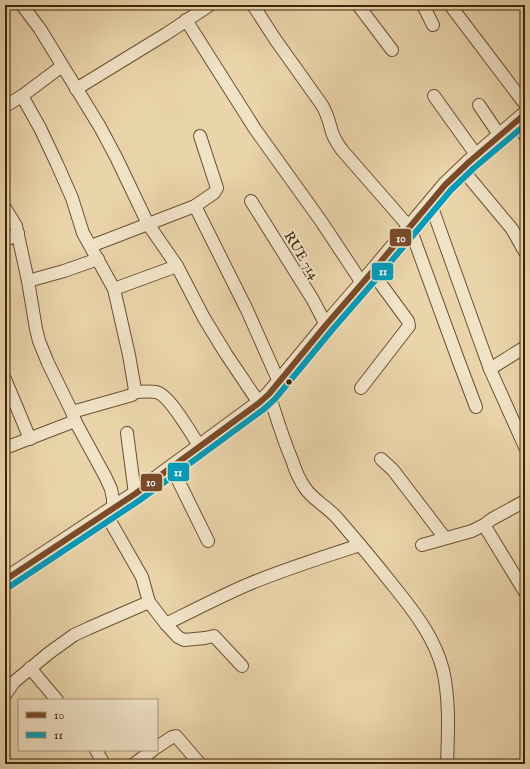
<svg xmlns="http://www.w3.org/2000/svg" width="530" height="769" viewBox="0 0 530 769" font-family="'IM FELL English',serif">
  <style>
    .lines { fill: none; stroke-linecap: round; stroke-linejoin: round }
    .minor-casing { stroke: #6a5131; stroke-width: 14 }
    .tertiary-casing { stroke: #6a5131; stroke-width: 17 }
    .minor { stroke: #f1e3c8; stroke-width: 12 }
    .tertiary { stroke: #f1e3c8; stroke-width: 15 }
    .bus-1-casing { stroke: #f1e3c8; stroke-width: 9 }
    .bus-2-casing { stroke: #f1e3c8; stroke-width: 9 }
    .bus-1 { stroke: #7a4b2a; stroke-width: 6 }
    .bus-2 { stroke: #069cba; stroke-width: 6 }
    .bus-dot { fill: #3f2509; stroke: #f1e3c8; stroke-width: 1.5 }
    .labels { text-anchor: middle; stroke-width: 4; stroke-linejoin: round; paint-order: stroke }
    .street-label { font-size: 14px; fill: #3f2509; stroke: #f1e3c8 }
    .line-badge { stroke: #f1e3c8; stroke-width: 1.5 }
    .badge-label { font-size: 11px; text-anchor: middle; font-weight: bold; fill: #fff }
  </style>
  <rect width="100%" height="100%" fill="#ead4aa"/>
  <filter id="stains"><feTurbulence type="fractalNoise" baseFrequency=".005" numOctaves="4"/><feColorMatrix values="0 0 0 0 .2 0 0 0 0 .09 0 0 0 0 .02 0 0 0 .5 -.17"/></filter>
  <radialGradient id="worn" r=".72"><stop offset=".6" stop-color="#630" stop-opacity="0"/><stop offset="1" stop-color="#630" stop-opacity=".3"/></radialGradient>
  <g class="lines">
    <defs>
      <g id="minor">
        <path d="M22 5 40 29 100 127 116 157 148 224 177 266 204 318 226 354 259 403"/>
        <path d="M253 5 275 39 322 105C328 115 329 122 332 132 334 139 338 144 342 150L410 228 459 362 476 407"/>
        <path d="M358 5 392 50"/>
        <path d="M423 5 433 25"/>
        <path d="M450 5 525 104"/>
        <path d="M186 20 255 129 321 221 362 283"/>
        <path d="M76 89 166 34 210 5"/>
        <path d="M22 96 40 128 57 164 72 198 83 233 114 289 129 355 135 390 134 392"/>
        <path d="M434 96 477 156"/>
        <path d="M479 105 500 136"/>
        <path d="M5 106 22 96 62 66"/>
        <path d="M516 122 525 136"/>
        <path d="M462 169 512 229 525 252"/>
        <path d="M251 201 313 300 326 325"/>
        <path d="M430 202 478 336 490 369 525 447"/>
        <path d="M195 206 247 310 279 382"/>
        <path d="M5 208 16 226 28 281 36 329 39 341 48 363 72 412 75 421 105 476 111 489 113 499V509"/>
        <path d="M5 241 18 233"/>
        <path d="M91 246 195 206 214 193 217 188 216 185 200 136"/>
        <path d="M28 281 64 271 98 259"/>
        <path d="M114 289 177 266"/>
        <path d="M490 369 525 347"/>
        <path d="M5 379 30 439"/>
        <path d="M361 388 409 326 408 321 372 272"/>
        <path d="M269 394C276 416 283 439 292 460 295 470 299 479 305 488 313 500 328 507 338 519 358 542 377 565 396 589 416 614 435 639 443 670 450 701 448 733 447 764"/>
        <path d="M72 412 132 395 134 392C141 392 149 391 156 392 169 394 192 435 200 447"/>
        <path d="M127 433 135 494"/>
        <path d="M5 448 75 421"/>
        <path d="M381 459 393 470 445 538"/>
        <path d="M172 468 208 541"/>
        <path d="M484 525 525 592"/>
        <path d="M422 545 472 531 484 525 492 519 525 501"/>
        <path d="M149 602 166 624C194 610 221 596 249 584 285 569 323 557 360 545"/>
        <path d="M166 624 178 637 184 640 205 638 214 636 242 666"/>
        <path d="M30 668 57 700"/>
        <path d="M5 695 14 682 49 653 74 635 89 628 149 602 142 577 106 514"/>
        <path d="M157 747 172 737 176 736 200 764"/>
        <path d="M96 750 104 764"/>
        <path d="M134 764 153 750"/>
      </g>
      <path id="tertiary" d="M5 580 135 494 259 403 269 394 279 382 326 325 372 272 445 185 469 162 525 114"/>
    </defs>
    <use href="#minor" class="minor-casing"/>
    <use href="#tertiary" class="tertiary-casing"/>
    <use href="#minor" class="minor"/>
    <use href="#tertiary" class="tertiary"/>
    <defs>
      <path id="bus-1" d="M5 580 135 494 259 403 269 394 326 325 372 272 445 185 469 162 525 114"/>
      <path id="bus-2" d="M9 587 140 500 264 409 275 399 332 330 378 277 451 190 474 168 525 125"/>
    </defs>
    <use href="#bus-1" class="bus-1-casing"/>
    <use href="#bus-2" class="bus-2-casing"/>
    <use href="#bus-1" class="bus-1"/>
    <use href="#bus-2" class="bus-2"/>
  </g>
  <circle class="bus-dot" cx="289" cy="382" r="3.5"/>
  <g class="labels">
    <g class="street-label">
      <text transform="translate(302 255) rotate(58)" y="5">RUE 714</text>
    </g>
  </g>
  <g class="line-badge">
    <rect x="389" y="228" width="23" height="19" rx="4" fill="#7a4b2a"/>
    <rect x="371" y="262" width="23" height="19" rx="4" fill="#069cba"/>
    <rect x="167" y="462" width="23" height="20" rx="4" fill="#069cba"/>
    <rect x="140" y="473" width="23" height="19" rx="4" fill="#7a4b2a"/>
  </g>
  <g class="badge-label">
    <text x="401" y="242">10</text>
    <text x="383" y="275">11</text>
    <text x="178" y="476">11</text>
    <text x="151" y="486">10</text>
  </g>
  <rect width="530" height="769" fill="none" stroke="#ead4aa" stroke-width="20"/>
  <rect x="6" y="6" width="518" height="757" fill="none" stroke="#3f2509" stroke-width="2"/>
  <rect x="10" y="10" width="510" height="749" fill="none" stroke="#3f2509"/>
  <rect x="18" y="699" width="140" height="52" fill="#f1e3c8" stroke="#aa977c"/>
  <rect x="26" y="712" width="20" height="6" fill="#7a4b2a" stroke="#aa977c"/>
  <text x="54" y="719" font-size="12" fill="#3f2509">10</text>
  <rect x="26" y="732" width="20" height="6" fill="#069cba" stroke="#aa977c"/>
  <text x="54" y="739" font-size="12" fill="#3f2509">11</text>
  <rect width="100%" height="100%" filter="url(#stains)"/>
  <rect width="100%" height="100%" fill="url(#worn)"/>
</svg>
